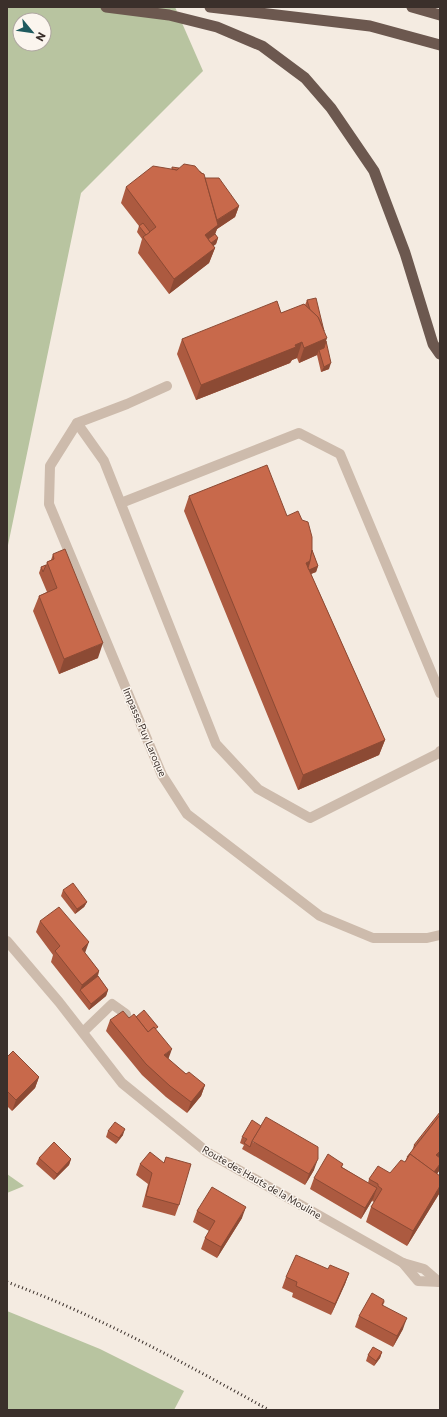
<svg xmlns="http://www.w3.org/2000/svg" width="447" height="1417" viewBox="0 0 447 1417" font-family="Commissioner,sans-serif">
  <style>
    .green { fill: #b8c4a0; fill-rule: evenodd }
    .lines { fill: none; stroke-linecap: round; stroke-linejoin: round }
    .service { stroke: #cdbbac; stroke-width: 10 }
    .minor { stroke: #cdbbac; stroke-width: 10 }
    .trunk { stroke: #6c584f; stroke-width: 11 }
    .rail { stroke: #3b302b; stroke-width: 3; stroke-dasharray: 1 3; stroke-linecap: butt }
    .wall { fill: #ac5a40 }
    .shaded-wall { fill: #8c4a34 }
    .building { fill: #c8694b; stroke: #8c4a34 }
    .labels { text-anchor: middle; stroke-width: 3; stroke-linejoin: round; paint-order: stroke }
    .street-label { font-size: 10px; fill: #3b302b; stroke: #fbf5ee }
  </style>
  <rect width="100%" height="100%" fill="#f4ebe1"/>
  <g class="green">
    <path d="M7 7H175L203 71 81 193 7 550ZM20 20H44V44H20Z"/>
    <path d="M7 1174 24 1186 7 1193Z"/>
    <path d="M7 1311 100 1349 184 1391 174 1410H7Z"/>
  </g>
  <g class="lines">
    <g class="service">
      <path d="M167 386 127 404 77 423 104 461 216 744 258 789 310 818 439 753 440 751"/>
      <path d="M121 503 299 433 340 454 440 693"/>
      <path d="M83 1032 112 1004 126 1014"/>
    </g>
    <g class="minor">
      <path d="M77 423 50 466 49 504 162 775 187 814 320 916 373 938H427L440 935"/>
      <path d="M7 941 59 1002 122 1083 207 1152 403 1263 424 1269 439 1282"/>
      <path d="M403 1263 418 1281 440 1282"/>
    </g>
    <g class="trunk">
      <path d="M106 7 169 15 217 27 262 46 305 78 331 108 374 171 405 253 433 344 440 354"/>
      <path d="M210 7 370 26 440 45"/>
      <path d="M412 7 440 15"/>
    </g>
    <path class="rail" d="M7 1282C99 1316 184 1363 269 1410"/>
  </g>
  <g class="wall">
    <path d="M172 169 200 171 202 173 205 178 239 206 235 217 217 229 215 234 218 238 216 244 213 246 215 248 209 263 169 294 138 253 142 239 137 232 139 226 121 203 126 187Z"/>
    <path d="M307 300 326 341 329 369 321 372 317 355 299 363 297 358 292 360 290 363 196 400 177 354 182 339 281 313 305 305Z"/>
    <path d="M189 496 287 516 302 520 312 550 318 566 316 572 311 574 385 740 379 755 298 790 184 511Z"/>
    <path d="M53 554 98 658 59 674 33 611 39 596 47 592 39 573 41 567 46 565 47 562 51 560Z"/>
    <path d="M63 890 87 902 84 907 75 914 61 896Z"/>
    <path d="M40 921 85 953 99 971 98 976 108 990 106 996 89 1010 51 962 53 955 36 932Z"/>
    <path d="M136 1017 157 1031 168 1059 186 1074 205 1085 201 1096 187 1113 166 1097 142 1075 106 1031 110 1020Z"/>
    <path d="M7 1057 39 1077 35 1088 12 1111 7 1106Z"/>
    <path d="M108 1131 123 1135 116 1144 106 1137Z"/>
    <path d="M242 1137 314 1170 305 1185 242 1149 244 1145 240 1143Z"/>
    <path d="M414 1145 439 1157V1171L437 1174 440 1176V1191L439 1194 407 1246 366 1222 371 1207 374 1202 372 1201 373 1199 361 1219 310 1189 314 1178 343 1164 342 1167 368 1183 369 1179 390 1173 405 1162 407 1157 412 1151Z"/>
    <path d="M166 1157 179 1205 175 1216 142 1207 148 1184 136 1175 140 1164 164 1163Z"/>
    <path d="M39 1158 71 1159 69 1165 54 1180 36 1164Z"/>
    <path d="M197 1211 242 1218 217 1258 201 1249 205 1238 209 1231 193 1222Z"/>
    <path d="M328 1269 349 1273 345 1284 331 1315 292 1297 293 1293 282 1288 286 1277Z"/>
    <path d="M385 1301 383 1305 403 1329 393 1347 355 1327 359 1316Z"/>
    <path d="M382 1352 380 1358 374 1366 366 1361 368 1355Z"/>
  </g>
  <g class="shaded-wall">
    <path d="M239 206 235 217 217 229 213 240 204 247 205 235 215 222Z"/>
    <path d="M218 238 216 244 203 254 205 248Z"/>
    <path d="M215 248 209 263 169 294 174 279Z"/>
    <path d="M327 338 322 354 319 350 317 355 299 363 304 348Z"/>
    <path d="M302 342 297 358 292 360 290 363 196 400 201 385Z"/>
    <path d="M331 363 329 369 321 372 324 367Z"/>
    <path d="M310 561 318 566 316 572 300 578 306 563Z"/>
    <path d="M103 643 98 658 59 674 64 659Z"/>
    <path d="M385 740 379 755 298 790 303 775Z"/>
    <path d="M87 902 84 907 75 914 77 909Z"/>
    <path d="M89 942 85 953 78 960 82 949Z"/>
    <path d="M99 971 95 982 80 990 78 996 82 985Z"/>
    <path d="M108 990 106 996 89 1010 91 1004Z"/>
    <path d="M172 1049 168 1060 164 1055Z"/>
    <path d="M39 1077 35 1088 12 1111 16 1100Z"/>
    <path d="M205 1085 201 1096 187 1113 191 1102Z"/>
    <path d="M125 1129 123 1135 116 1144 119 1138Z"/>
    <path d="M440 1151V1157L432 1166 436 1155Z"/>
    <path d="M71 1159 69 1165 54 1180 57 1174Z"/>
    <path d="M318 1159 314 1170 305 1185 309 1174Z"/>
    <path d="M440 1164V1168L439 1171 428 1186 432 1175Z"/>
    <path d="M440 1186V1191L439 1194 407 1246 413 1231Z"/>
    <path d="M377 1188 373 1199 361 1219 365 1208Z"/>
    <path d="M246 1207 242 1218 217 1258 221 1247Z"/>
    <path d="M349 1273 345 1284 331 1315 335 1304Z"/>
    <path d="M407 1318 403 1329 393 1347 397 1336Z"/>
    <path d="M382 1352 380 1358 374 1366 376 1361Z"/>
  </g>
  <g class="building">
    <path d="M184 164 195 166 201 173 204 174 218 225 205 235 215 248 174 279 143 237 156 227 126 187 153 166 177 170Z"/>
    <path d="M172 167 179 168 177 170 172 169Z"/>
    <path d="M205 178H219L239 206 217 220Z"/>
    <path d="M143 223 150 232 146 235 139 226Z"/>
    <path d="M215 234 218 238 211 243 208 239Z"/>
    <path d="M316 298 324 331 318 317 310 310 307 300Z"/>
    <path d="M277 301 281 313 304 304 318 317 327 338 304 348 302 342 295 345 296 347 201 385 182 339Z"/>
    <path d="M326 341 331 363 324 367 319 350 324 348Z"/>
    <path d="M267 465 287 516 298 511 302 520 308 522 312 537V550L310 561 306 563 385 740 303 775 189 496Z"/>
    <path d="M65 549 103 643 64 659 39 596 57 588 47 562 54 559 53 554Z"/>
    <path d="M312 550 318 566 309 570 308 568 310 561Z"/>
    <path d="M46 565 43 572 41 567Z"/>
    <path d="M73 883 87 902 77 909 63 890Z"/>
    <path d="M59 907 89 942 82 949 99 971 82 985 55 951 60 946 40 921Z"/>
    <path d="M98 976 108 990 91 1004 80 990Z"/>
    <path d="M144 1010 158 1027 155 1029 154 1027 148 1032 136 1017Z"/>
    <path d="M123 1011 129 1018 134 1014 148 1032 154 1027 172 1049 164 1055 186 1074 189 1072 205 1085 191 1102 170 1086 146 1064 110 1020Z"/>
    <path d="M13 1051 39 1077 16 1100 7 1091V1057Z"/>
    <path d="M440 1112V1115L415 1146 414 1145Z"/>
    <path d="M440 1115V1151L436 1155 440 1158V1164L434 1172 410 1154 408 1158 407 1157Z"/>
    <path d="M266 1117 318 1147V1159L309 1174 252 1141Z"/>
    <path d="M252 1120 261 1126 252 1141 250 1147 244 1143 247 1139 242 1137Z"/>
    <path d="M115 1122 125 1129 119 1138 108 1131Z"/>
    <path d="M54 1142 71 1159 57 1174 39 1158Z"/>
    <path d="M150 1152 164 1163 166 1157 191 1164 179 1205 146 1196 152 1173 140 1164Z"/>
    <path d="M328 1154 343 1164 341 1167 377 1188 365 1208 314 1178Z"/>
    <path d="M410 1154 440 1176V1186L413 1231 371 1207 382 1189 378 1186V1184L369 1179 378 1166 390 1173 401 1160 405 1162Z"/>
    <path d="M212 1187 246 1207 221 1247 205 1238 215 1221 197 1211Z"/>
    <path d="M296 1255 328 1269 330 1265 349 1273 335 1304 296 1286 297 1282 286 1277Z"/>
    <path d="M372 1293 384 1300 382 1305 407 1318 397 1336 359 1316Z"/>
    <path d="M373 1347 382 1352 376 1361 368 1355Z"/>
  </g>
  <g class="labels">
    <g class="street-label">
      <text transform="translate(145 732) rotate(67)" y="4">Impasse Puy Laroque</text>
      <text transform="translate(262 1182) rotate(30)" y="4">Route des Hauts de la Mouline</text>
    </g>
  </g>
  <rect width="447" height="1417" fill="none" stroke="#3b302b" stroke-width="16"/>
  <g transform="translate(32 32) rotate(119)"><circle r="19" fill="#fbf5ee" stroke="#aea6a0"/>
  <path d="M0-3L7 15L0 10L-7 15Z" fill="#1f5a5e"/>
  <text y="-6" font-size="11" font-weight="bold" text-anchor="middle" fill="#3b302b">N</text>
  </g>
</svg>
